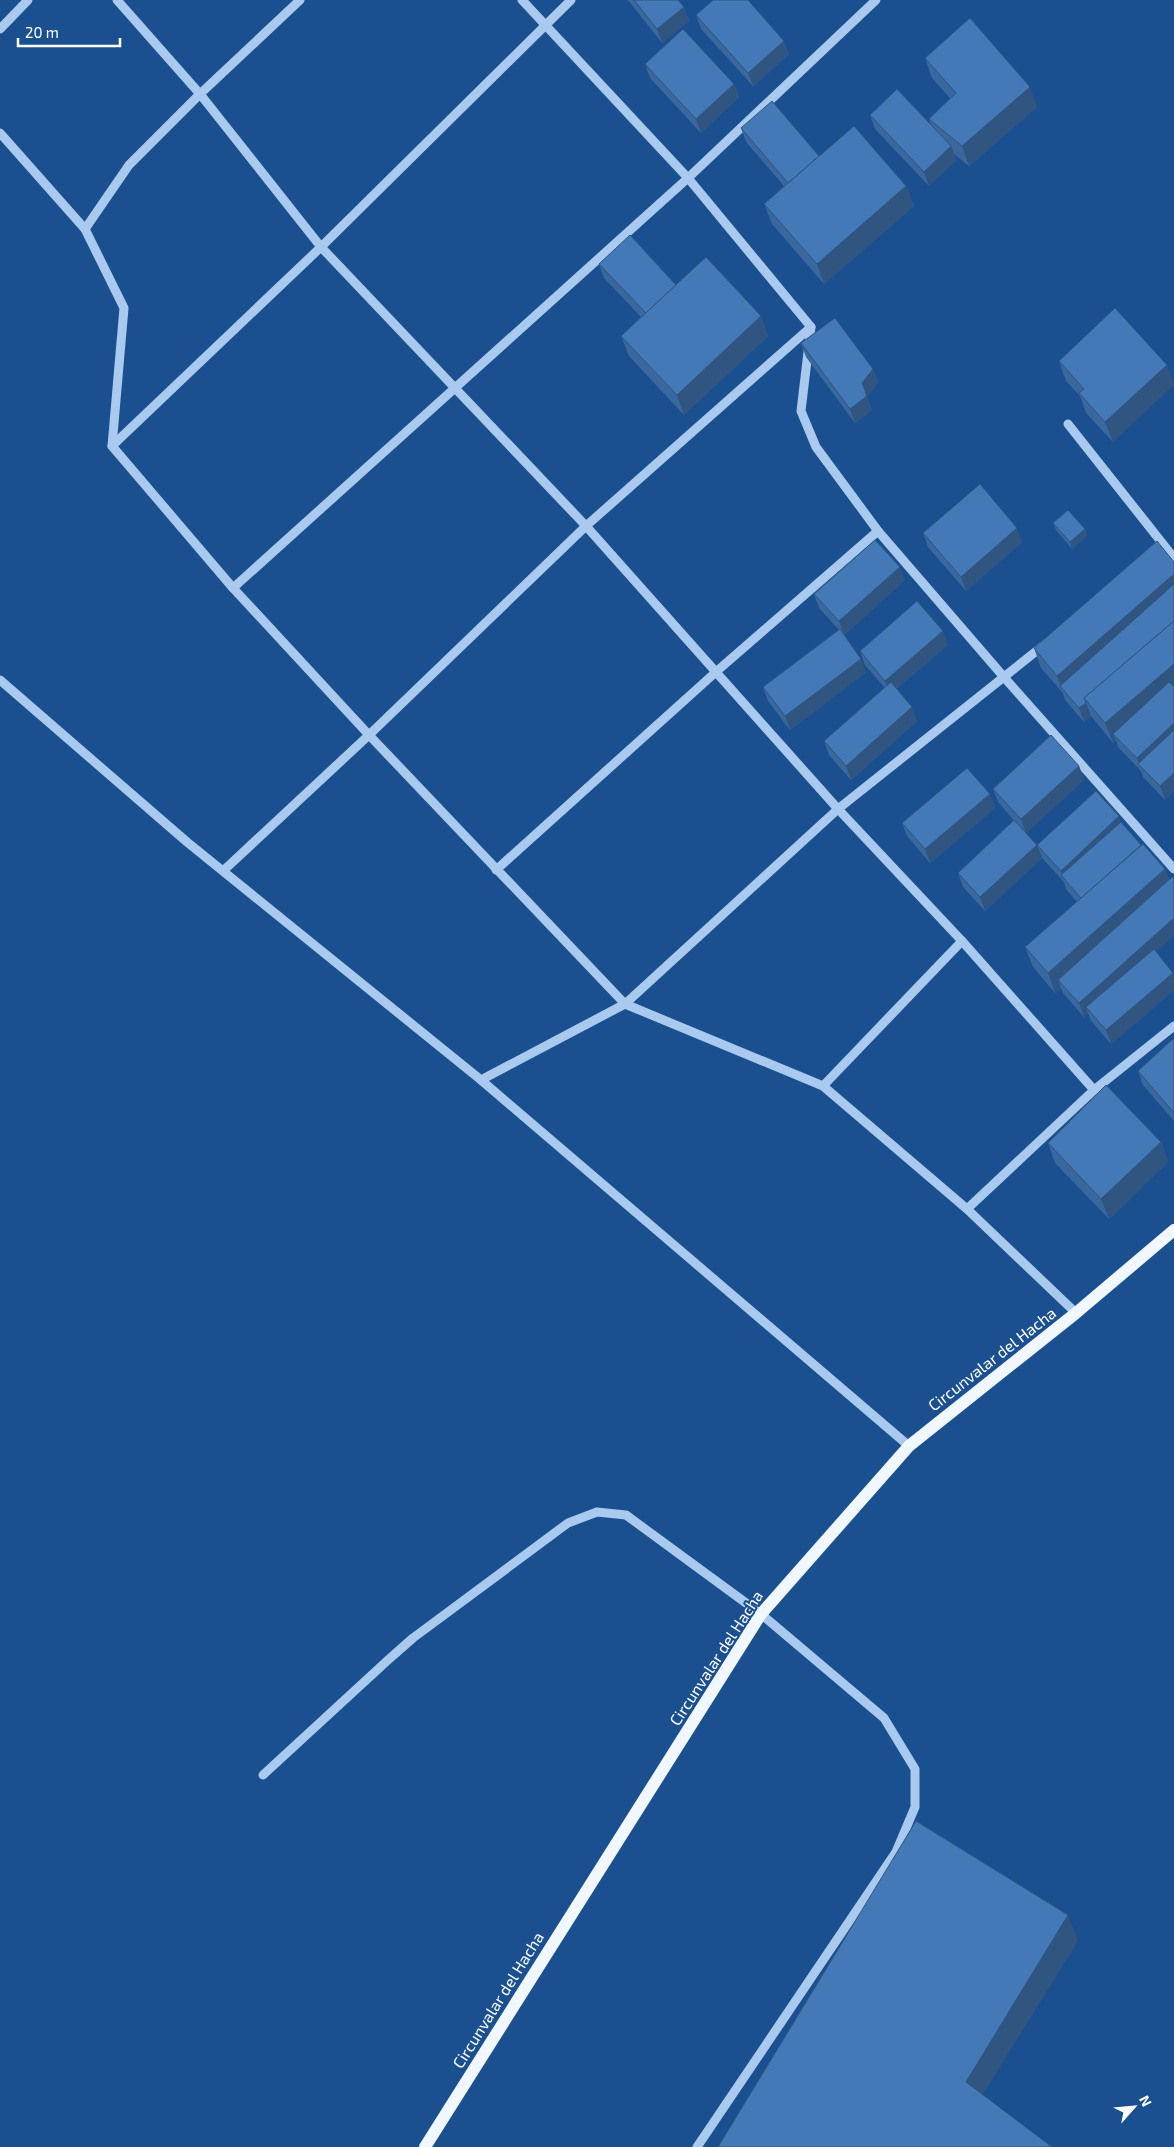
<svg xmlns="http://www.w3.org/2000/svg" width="1174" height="2147" viewBox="0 0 1174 2147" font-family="'Exo 2',sans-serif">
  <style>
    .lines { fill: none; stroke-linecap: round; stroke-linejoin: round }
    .minor { stroke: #a9caee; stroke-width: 9 }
    .major { stroke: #f1f7ff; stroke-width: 12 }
    .wall { fill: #3a689e }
    .shaded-wall { fill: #305581 }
    .building { fill: #4479b8; stroke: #305581 }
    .labels { text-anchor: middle; stroke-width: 4; stroke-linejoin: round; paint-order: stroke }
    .street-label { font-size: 16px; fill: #fff; stroke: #1b5090 }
  </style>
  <rect width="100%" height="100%" fill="#1b5090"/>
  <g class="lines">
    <g class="minor">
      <path d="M117 0 200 94 321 247 586 526 838 809 962 941 1094 1090"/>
      <path d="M522 0 688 178 811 327 801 411 816 447 878 531 1003 676 1174 869"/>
      <path d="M0 29 28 0"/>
      <path d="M0 133 85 229 124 308 112 446 233 588 369 735 625 1004 823 1086 967 1209 1076 1313"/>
      <path d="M85 229 129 165 200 94 300 0"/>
      <path d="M1068 424 1174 558"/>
      <path d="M112 446 321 247 571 0"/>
      <path d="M233 588 688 178 876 0"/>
      <path d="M0 680 187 842 481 1080 909 1446"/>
      <path d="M496 870 717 671 878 531"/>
      <path d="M223 871 369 735 586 526 811 327"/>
      <path d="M481 1080 625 1004 838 809 1044 645"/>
      <path d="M823 1086 962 941"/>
      <path d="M967 1209 1094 1090 1174 1026"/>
      <path d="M263 1775 388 1660 413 1638 568 1523 597 1512 626 1515 761 1614 884 1718 915 1769V1807L896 1852 697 2147"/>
    </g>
    <path class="major" d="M425 2147 761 1614 909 1446 1076 1313 1174 1230"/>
  </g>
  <g class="wall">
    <path d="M628 0H678L684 7 689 21 662 43Z"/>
    <path d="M696 15 789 54 753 86 701 29Z"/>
    <path d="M925 58 1037 107 969 166 954 154 956 160 929 186 875 129 870 115 931 125 929 119 950 98 932 78Z"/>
    <path d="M645 64 734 84 739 97 701 133 650 78Z"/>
    <path d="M741 128 819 156 906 186 914 206 824 284 772 224 764 204 784 186 746 142Z"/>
    <path d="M599 264 676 285 761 316 768 336 684 415 629 356 621 336 641 317 604 278Z"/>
    <path d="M1115 308 1113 442 1086 413 1080 396 1066 381 1059 361Z"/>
    <path d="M801 343 873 369 878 382 867 397 872 410 855 423 806 357Z"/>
    <path d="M1053 523 1085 529 1087 536 1072 549 1056 530Z"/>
    <path d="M923 533 1022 542 966 591 928 547Z"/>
    <path d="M1174 562V791L1165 800 1143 777 1141 771 1118 747 1116 740 1113 743 1091 716 1084 722 1065 700 1063 693 1041 668 1034 648Z"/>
    <path d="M905 580 844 635 866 672 790 730 768 701 763 687 839 630 819 608 814 594Z"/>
    <path d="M948 645 896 689 917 721 851 780 829 755 824 741 885 688 865 665 860 651Z"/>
    <path d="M1079 766 1084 780 1026 833 1042 858 985 911 963 887 958 873 1018 825 998 802 993 789Z"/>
    <path d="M990 794 995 808 930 863 907 836 902 823Z"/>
    <path d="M1121 822 1141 845 1165 869 1169 880 1156 952 1173 973 1174 975V990L1111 1044 1091 1021 1088 1013 1084 1017 1063 993 1061 988 1055 993 1033 967 1025 947 1077 902 1066 889 1064 882 1042 858 1037 845Z"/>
    <path d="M1174 1038V1121L1143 1085 1138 1071Z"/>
    <path d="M1161 1142 1168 1162 1109 1219 1055 1163 1048 1143Z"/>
  </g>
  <g class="shaded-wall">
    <path d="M684 7 689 21 662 43 657 29Z"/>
    <path d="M784 41 789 54 753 86 748 73Z"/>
    <path d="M734 84 739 97 701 133 696 119Z"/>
    <path d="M1030 87 1037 107 969 166 962 146Z"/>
    <path d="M951 146 956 160 929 186 924 172Z"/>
    <path d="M906 186 914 206 824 284 817 264Z"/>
    <path d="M761 316 768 336 684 415 677 395Z"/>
    <path d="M1167 365 1174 383V385L1113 442 1105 422Z"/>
    <path d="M873 369 878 382 867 397 862 383Z"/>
    <path d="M867 396 872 410 855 423 850 409Z"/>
    <path d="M1017 528 1022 542 966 591 961 577Z"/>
    <path d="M1085 529 1087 536 1072 549 1070 542Z"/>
    <path d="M900 567 905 580 844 635 839 621Z"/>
    <path d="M1174 574V600L1062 689 1057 676Z"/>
    <path d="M943 631 948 645 890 694 885 681Z"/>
    <path d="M861 659 866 672 790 730 785 716Z"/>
    <path d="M1174 664V691L1113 734 1116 740 1113 743 1105 723Z"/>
    <path d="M1086 703 1091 716 1084 722 1079 708Z"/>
    <path d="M912 707 917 721 851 780 846 766Z"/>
    <path d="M1174 723V742L1139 764 1137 758Z"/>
    <path d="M1079 766 1084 780 1026 833 1021 819Z"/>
    <path d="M1174 773V791L1165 800 1160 786Z"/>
    <path d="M990 794 995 808 930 863 925 849Z"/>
    <path d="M1119 816 1124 830 1063 878 1061 871Z"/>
    <path d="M1037 845 1042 858 985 911 980 897Z"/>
    <path d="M1165 869 1172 889 1058 980 1061 988 1055 993 1048 973Z"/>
    <path d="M1174 918V936L1090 1012 1086 1007 1088 1013 1084 1017 1079 1003Z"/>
    <path d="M1173 973 1174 975V990L1111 1044 1106 1030Z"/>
    <path d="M1161 1142 1168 1162 1109 1219 1101 1199Z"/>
    <path d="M1068 1915 1078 1941 975 2107 966 2082Z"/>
  </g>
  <g class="building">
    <path d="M634 0H678L684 7 657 29Z"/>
    <path d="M713 0H748L784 41 748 73 696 15Z"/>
    <path d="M970 18 1030 87 962 146 929 119 956 93 925 58Z"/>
    <path d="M683 29 734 84 696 119 645 64Z"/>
    <path d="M897 89 951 146 924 172 870 115Z"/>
    <path d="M772 101 819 156 788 183 741 128Z"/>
    <path d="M854 126 906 186 817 264 764 204Z"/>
    <path d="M630 235 676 285 646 313 599 264Z"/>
    <path d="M706 257 761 316 677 395 621 336Z"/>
    <path d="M1115 308 1167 365 1105 422 1079 393 1084 389 1059 361Z"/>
    <path d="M835 318 873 369 862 383 867 396 850 409 801 343Z"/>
    <path d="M980 484 1017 528 961 577 923 533Z"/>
    <path d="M1068 510 1085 529 1070 542 1053 523Z"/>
    <path d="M875 540 900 567 839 621 814 594Z"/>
    <path d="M1157 541 1174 562V574L1057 676 1034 648Z"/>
    <path d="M1174 584V621L1084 698 1086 703 1079 708 1060 686Z"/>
    <path d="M917 601 943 631 885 681 860 651Z"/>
    <path d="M1174 621V664L1105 723 1084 698Z"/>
    <path d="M840 629 861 659 785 716 763 687Z"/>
    <path d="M891 682 912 707 846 766 824 741Z"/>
    <path d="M1169 682 1174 687V723L1137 758 1113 734Z"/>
    <path d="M1174 730V773L1160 786 1138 764Z"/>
    <path d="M1051 735 1079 766 1021 819 993 789Z"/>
    <path d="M967 768 990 794 925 849 902 823Z"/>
    <path d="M1096 791 1119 816 1061 871 1037 845Z"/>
    <path d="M1014 820 1037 845 980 897 958 873Z"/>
    <path d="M1121 822 1141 845 1081 898 1061 875Z"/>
    <path d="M1143 844 1165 869 1048 973 1025 947Z"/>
    <path d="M1172 877 1174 878V918L1079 1003 1058 980Z"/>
    <path d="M1154 949 1173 973 1106 1030 1086 1007Z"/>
    <path d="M1174 1038V1113L1138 1071Z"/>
    <path d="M1106 1085 1161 1142 1101 1199 1048 1143Z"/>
    <path d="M916 1821 1068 1915 966 2082 1052 2147H718Z"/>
  </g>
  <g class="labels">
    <g class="street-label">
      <text transform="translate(992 1359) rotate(-38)" y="6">Circunvalar del Hacha</text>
      <text transform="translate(716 1658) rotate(-57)" y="6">Circunvalar del Hacha</text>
      <text transform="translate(498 2000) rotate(-58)" y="6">Circunvalar del Hacha</text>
    </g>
  </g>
  <g transform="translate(1134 2107) rotate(63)" stroke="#1b5090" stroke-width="4" paint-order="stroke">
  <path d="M0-4L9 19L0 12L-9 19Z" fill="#ffffff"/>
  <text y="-8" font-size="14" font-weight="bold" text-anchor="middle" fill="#ffffff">N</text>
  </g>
  <path d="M18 38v8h102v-8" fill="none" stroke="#ffffff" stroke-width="2.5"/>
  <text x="25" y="38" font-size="15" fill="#ffffff" stroke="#1b5090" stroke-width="4" paint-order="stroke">20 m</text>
</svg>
